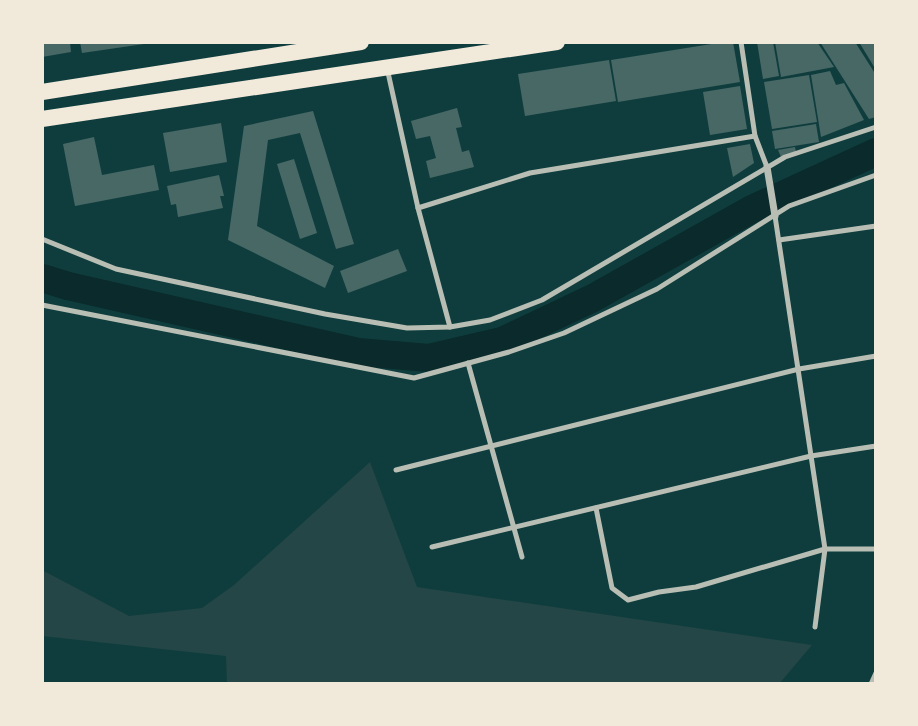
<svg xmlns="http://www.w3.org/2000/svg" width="918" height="726" viewBox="0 0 918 726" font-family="'Work Sans',sans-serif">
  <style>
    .green { fill: #244646 }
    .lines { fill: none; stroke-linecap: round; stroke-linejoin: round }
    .river { stroke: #0a2a2b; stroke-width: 28 }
    .building { fill: #486865 }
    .service { stroke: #b8beb3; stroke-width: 5 }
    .minor { stroke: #b8beb3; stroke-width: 7 }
    .primary { stroke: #f1e9da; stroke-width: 16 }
  </style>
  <rect width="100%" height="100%" fill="#0f3d3e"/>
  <path class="green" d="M370 462 417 587 812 645 779 684H227L226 656 42 636V570L129 616 202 608 234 585Z"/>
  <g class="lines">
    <path class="river" d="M42 278 68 286 358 352 429 358 502 341 593 298 752 209 876 152"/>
  </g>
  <g class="building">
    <path d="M42 42H70L71 52 42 57Z"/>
    <path d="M80 42H144V44L82 53Z"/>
    <path d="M724 42H733L740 82 618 102 611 60Z"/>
    <path d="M757 42H773L779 76 763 79Z"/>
    <path d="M775 42H817L834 67 781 77Z"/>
    <path d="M820 42H855L876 75V117L869 119Z"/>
    <path d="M859 42H876V70Z"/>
    <path d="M609 60 616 101 525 116 518 74Z"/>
    <path d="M830 71 836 85 844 83 864 120 821 137 811 75Z"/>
    <path d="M809 75 817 122 772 129 764 82Z"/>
    <path d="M740 86 747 129 710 135 703 92Z"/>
    <path d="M457 108 462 127 456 128 462 152 469 150 474 167 430 178 426 161 436 158 430 136 416 139 411 121Z"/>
    <path d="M313 111 354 244 336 249 300 133 268 140 257 226 334 266 325 288 228 240 244 126Z"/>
    <path d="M221 123 227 162 170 172 163 133Z"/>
    <path d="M816 124 819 142 775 149 772 131Z"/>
    <path d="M94 137 102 175 154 165 159 190 75 206 63 144Z"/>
    <path d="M750 144 754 163 733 177 727 148Z"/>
    <path d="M795 147 796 152 781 157 778 150Z"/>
    <path d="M294 159 317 233 300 239 277 164Z"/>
    <path d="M219 175 224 196H220L223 208 178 217 176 204 171 205 167 186Z"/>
    <path d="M398 249 407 271 348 293 340 271Z"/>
  </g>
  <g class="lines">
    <g class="service">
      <path d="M741 42 755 136 767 167"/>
      <path d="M387 68 418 208 450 327"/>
      <path d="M418 208 530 173 755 136"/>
      <path d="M775 216 825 549 815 627"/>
      <path d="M42 239 116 269 325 314 407 328 450 327 490 320 542 300 785 157 876 127"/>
      <path d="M779 240 876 226"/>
      <path d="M42 305 414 378 509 352 564 333 657 289 789 206 876 175"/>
      <path d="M468 363 522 557"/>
      <path d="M396 470 799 369 876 356"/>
      <path d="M596 508 612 588 628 600 659 592 696 587 825 549H876"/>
      <path d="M432 547 811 456 876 446"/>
      <path d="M871 684 876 673"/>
    </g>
    <path class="minor" d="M767 167 775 216"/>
    <g class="primary">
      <path d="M42 92 361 42"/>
      <path d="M42 119 557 42"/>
    </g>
  </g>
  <rect width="918" height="726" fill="none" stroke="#f1e9da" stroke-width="88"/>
</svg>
